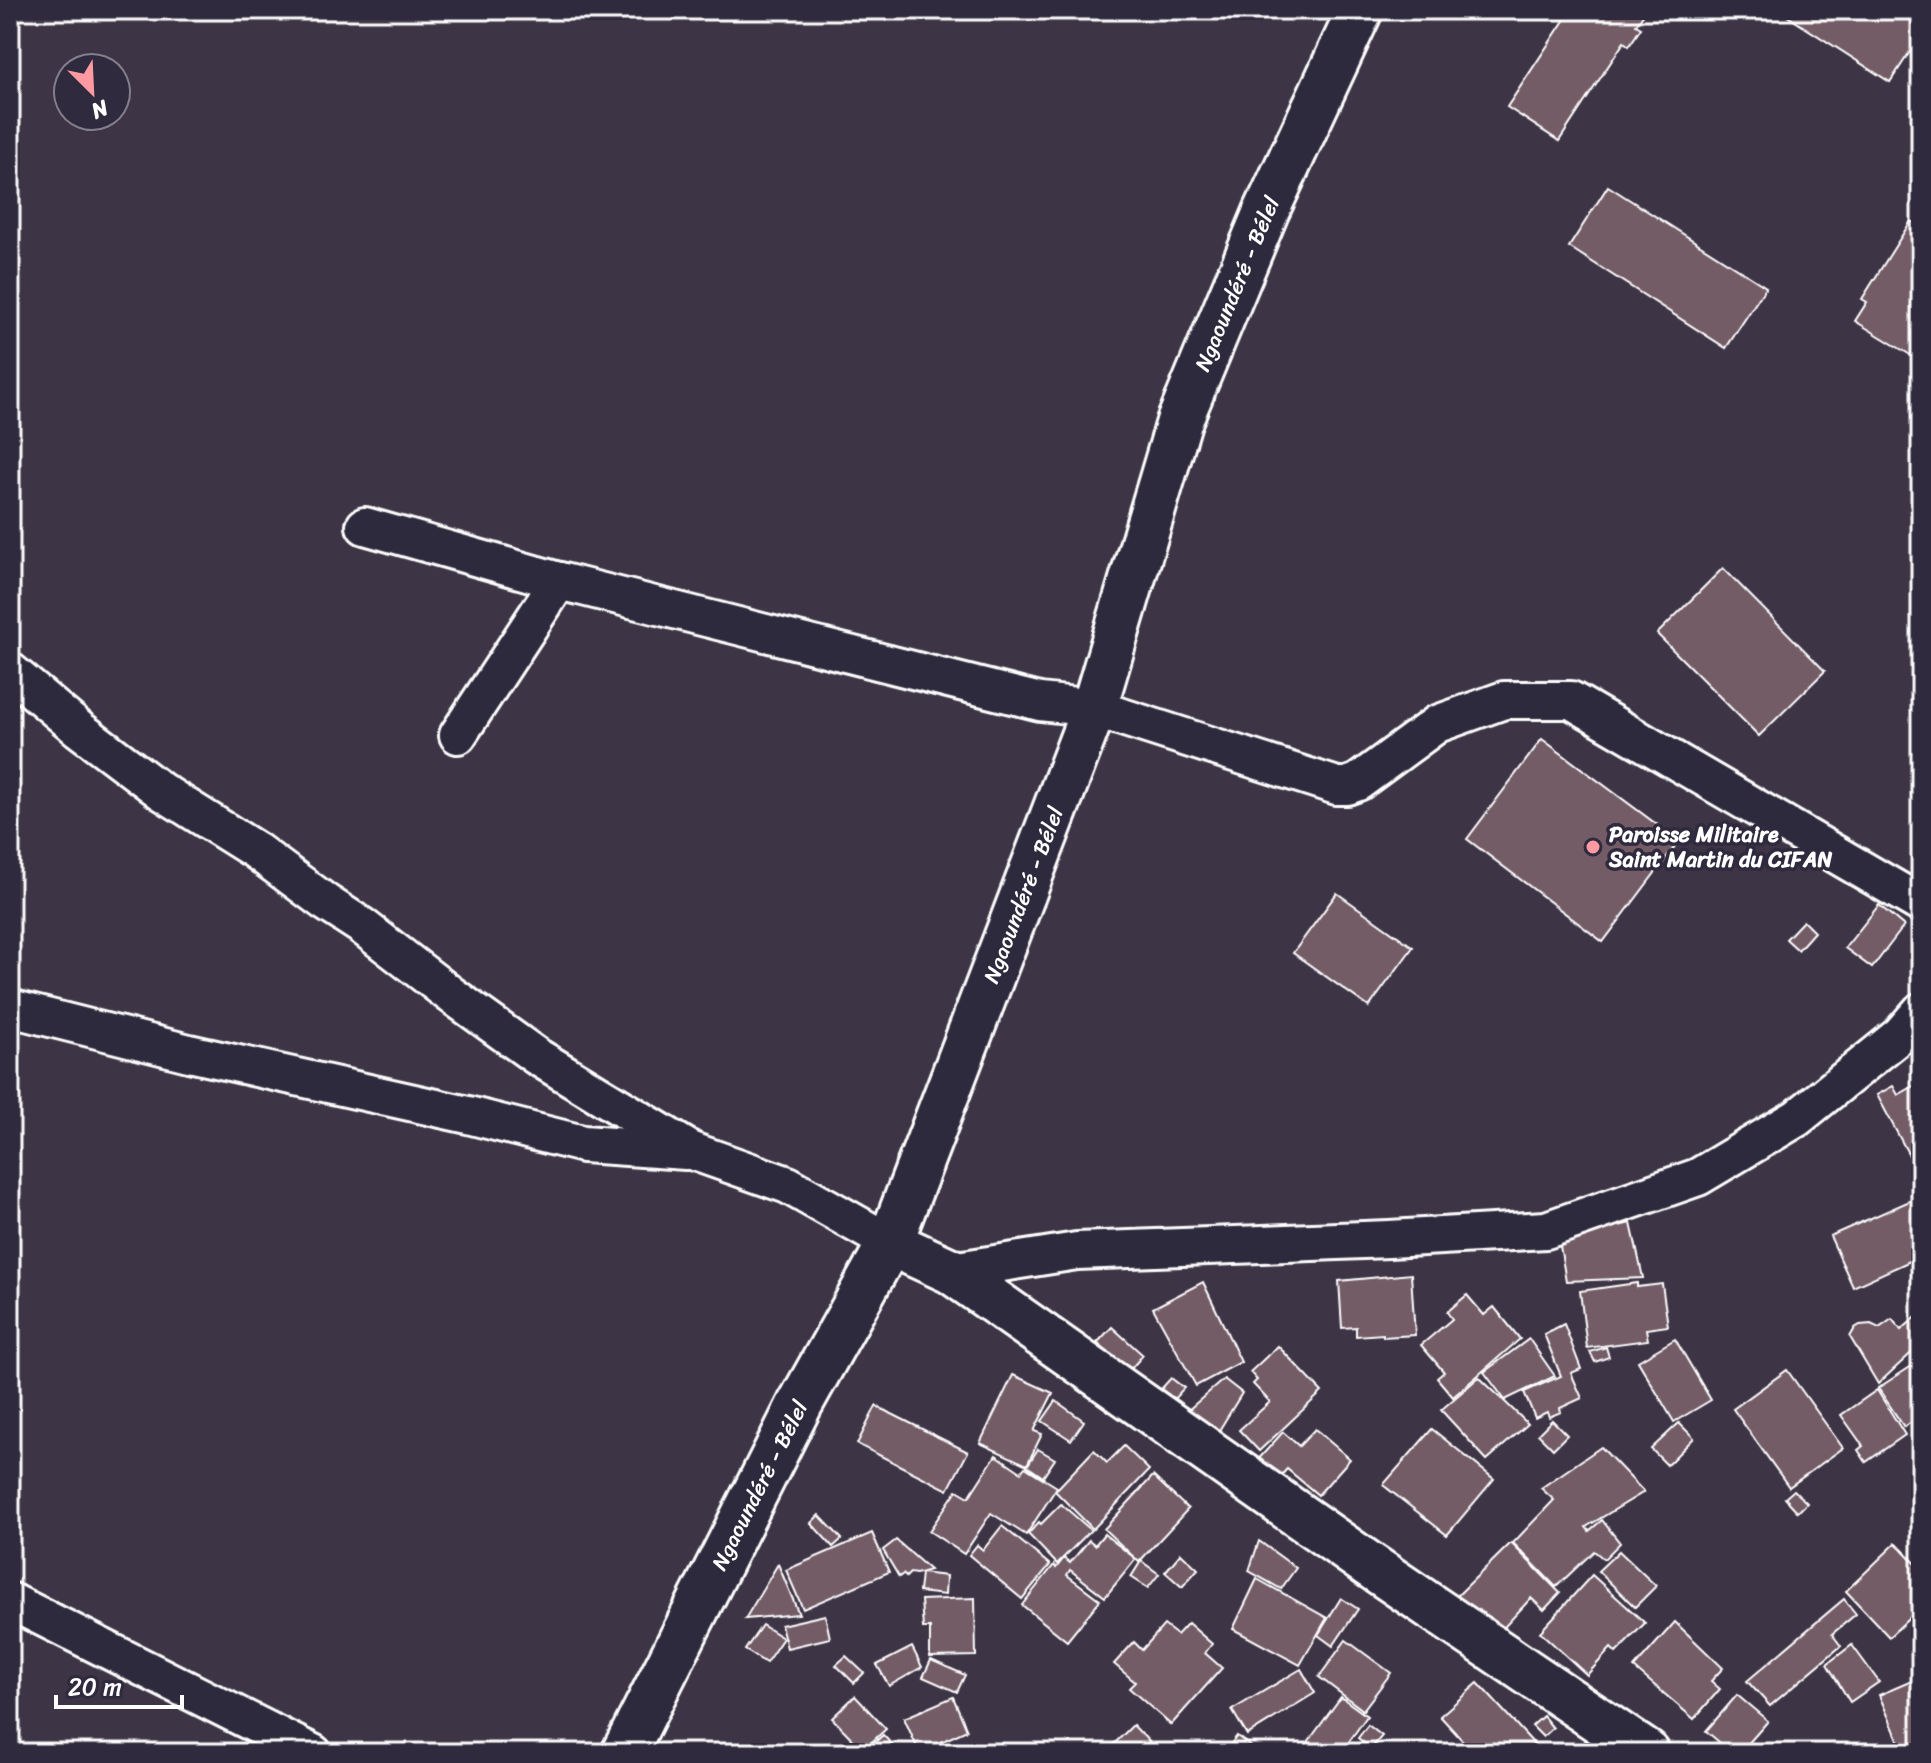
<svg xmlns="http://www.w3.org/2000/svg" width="1931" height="1763" viewBox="0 0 1931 1763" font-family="Sriracha,sans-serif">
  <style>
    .building { fill: #735b66; stroke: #fff; stroke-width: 2 }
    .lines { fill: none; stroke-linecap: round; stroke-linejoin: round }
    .street-casing { stroke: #fff; stroke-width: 42 }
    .secondary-casing { stroke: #fff; stroke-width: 50 }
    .street { stroke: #2f2a3d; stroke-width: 36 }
    .secondary { stroke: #2f2a3d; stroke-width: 44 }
    .poi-dot { fill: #ff9aa2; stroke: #2f2a3d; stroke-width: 3 }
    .labels { text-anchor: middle; stroke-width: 7; stroke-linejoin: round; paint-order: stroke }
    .street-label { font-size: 22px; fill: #fff; stroke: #2f2a3d }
    .poi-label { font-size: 22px; font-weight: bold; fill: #fff; stroke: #2f2a3d; text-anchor: start }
  </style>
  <rect width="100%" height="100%" fill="#3d3445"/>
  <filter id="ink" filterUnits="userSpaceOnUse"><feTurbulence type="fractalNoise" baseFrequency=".0125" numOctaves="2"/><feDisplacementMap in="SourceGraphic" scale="16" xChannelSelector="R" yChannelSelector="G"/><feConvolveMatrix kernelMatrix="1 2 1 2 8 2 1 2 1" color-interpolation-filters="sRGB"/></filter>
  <g filter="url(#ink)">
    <g class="building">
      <path d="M1571 10H1646L1636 25 1641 28 1629 46 1624 42 1559 141 1507 107Z"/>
      <path d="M1778 10H1910L1921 17V35L1890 82Z"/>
      <path d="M1608 186 1766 287 1726 348 1569 247Z"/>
      <path d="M1921 218V353L1917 359 1855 321 1867 302 1862 299 1911 221 1917 224Z"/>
      <path d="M1723 568 1825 671 1759 736 1657 634Z"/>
      <path d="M1542 739 1679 841 1603 942 1467 839Z"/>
      <path d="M1337 893 1413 947 1369 1007 1293 953Z"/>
      <path d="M1879 905 1904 926 1872 968 1845 948Z"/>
      <path d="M1803 921 1814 932 1798 950 1786 939Z"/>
      <path d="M1921 1082V1154L1911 1159 1877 1095 1893 1086 1898 1095Z"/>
      <path d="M1921 1157V1186L1909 1164Z"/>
      <path d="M1921 1196V1256L1853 1287 1830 1236Z"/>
      <path d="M1631 1223 1643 1278 1566 1281 1559 1240Z"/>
      <path d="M1411 1274 1415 1335 1383 1337V1334L1356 1336V1327L1342 1328 1339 1281Z"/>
      <path d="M1203 1282 1241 1362 1196 1386 1153 1308Z"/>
      <path d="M1637 1283V1287L1662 1284 1668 1326 1646 1329 1648 1340 1587 1348 1580 1291Z"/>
      <path d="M1467 1295 1484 1315 1494 1307 1520 1339 1453 1397 1437 1378 1444 1372 1421 1345 1452 1319 1447 1312Z"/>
      <path d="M1921 1313V1344L1878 1384 1850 1337 1855 1328 1860 1325 1871 1324 1879 1328 1892 1319 1901 1330Z"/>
      <path d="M1564 1324 1581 1369 1571 1373 1582 1398 1560 1408 1561 1412 1549 1417 1547 1412 1535 1418 1524 1392 1561 1376 1544 1334Z"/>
      <path d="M1112 1327 1143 1355 1129 1371 1097 1343Z"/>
      <path d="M1529 1339 1555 1376 1505 1400 1484 1372Z"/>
      <path d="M1675 1339 1711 1400 1674 1422 1638 1361Z"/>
      <path d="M1278 1346 1322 1392 1259 1451 1239 1430 1270 1402 1253 1384 1257 1380 1250 1372Z"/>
      <path d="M1606 1347 1609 1357 1595 1362 1590 1352Z"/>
      <path d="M1921 1360V1416L1904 1427 1878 1388Z"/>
      <path d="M1787 1370 1843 1448 1789 1487 1733 1409Z"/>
      <path d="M1013 1375 1053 1393 1034 1431 1042 1434 1027 1465 980 1443Z"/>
      <path d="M1479 1377 1528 1424 1487 1460 1441 1410Z"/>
      <path d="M1171 1378 1184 1388 1174 1399 1161 1389Z"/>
      <path d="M1224 1379 1242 1393 1215 1437 1187 1411Z"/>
      <path d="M1877 1390 1905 1435 1866 1462 1858 1450 1863 1446 1841 1415Z"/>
      <path d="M1056 1401 1084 1421 1071 1440 1042 1421Z"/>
      <path d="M876 1406 968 1452 948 1490 857 1444Z"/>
      <path d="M1552 1420 1567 1435 1553 1449 1538 1434Z"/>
      <path d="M1679 1423 1694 1438 1667 1465 1651 1449Z"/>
      <path d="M1315 1429 1350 1459 1318 1495 1287 1469 1276 1481 1255 1463 1283 1432 1299 1446Z"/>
      <path d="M1432 1429 1494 1479 1447 1535 1383 1485Z"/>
      <path d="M1124 1446 1149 1470 1093 1529 1055 1491 1094 1450 1107 1463Z"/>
      <path d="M1601 1447 1644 1492 1586 1527 1589 1531 1602 1520 1620 1543 1604 1559 1594 1551 1556 1587 1513 1543 1554 1500 1541 1488Z"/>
      <path d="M1038 1449 1055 1459 1043 1477 1027 1466Z"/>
      <path d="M996 1455 1021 1472 1025 1467 1057 1487 1026 1535 991 1513 964 1554 929 1531 957 1490 969 1497Z"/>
      <path d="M1153 1476 1188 1509 1139 1562 1104 1529Z"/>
      <path d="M1794 1490 1807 1503 1798 1512 1785 1498Z"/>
      <path d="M1061 1504 1091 1530 1057 1564 1028 1534 1039 1522 1041 1524Z"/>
      <path d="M819 1515 842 1539 833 1547 811 1523Z"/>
      <path d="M1002 1526 1050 1565 1022 1599 969 1555 977 1545 983 1550Z"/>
      <path d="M872 1533 889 1572 803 1609 786 1570Z"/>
      <path d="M1104 1534 1136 1559 1105 1597 1070 1570 1067 1575 1100 1600 1067 1641 1022 1605 1054 1565 1056 1568 1064 1558 1070 1563 1089 1540 1095 1545Z"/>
      <path d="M896 1540 930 1570 916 1574 910 1573 906 1577 903 1574 899 1577 883 1550Z"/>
      <path d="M1259 1541 1296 1568 1281 1589 1249 1571Z"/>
      <path d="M1511 1543 1560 1593 1544 1610 1531 1598 1497 1635 1453 1600Z"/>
      <path d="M1896 1543 1921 1569V1607L1889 1637 1846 1591Z"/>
      <path d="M1619 1551 1656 1586 1635 1607 1598 1571Z"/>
      <path d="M1181 1553 1198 1569 1182 1587 1165 1572Z"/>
      <path d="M1141 1561 1159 1574 1148 1588 1131 1577Z"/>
      <path d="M778 1564 799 1614 745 1619Z"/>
      <path d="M921 1573 946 1576 945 1595 919 1592Z"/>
      <path d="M1592 1575 1645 1623 1616 1653 1611 1648 1587 1675 1540 1632Z"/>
      <path d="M1257 1579 1327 1618 1300 1665 1233 1629Z"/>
      <path d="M975 1598 976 1656 930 1657V1628H923L921 1600Z"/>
      <path d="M1341 1598 1358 1609 1333 1646 1318 1635Z"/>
      <path d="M1844 1599 1856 1614 1832 1634 1841 1646 1770 1706 1747 1681Z"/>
      <path d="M825 1615 830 1638 787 1648 781 1625Z"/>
      <path d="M1675 1622 1723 1668 1711 1681 1720 1689 1694 1719 1634 1668Z"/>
      <path d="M1188 1623 1212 1644 1205 1653 1222 1668 1171 1725 1129 1688 1135 1682 1114 1664 1134 1642 1142 1650 1164 1625 1177 1635Z"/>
      <path d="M762 1625 783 1638 766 1663 745 1650Z"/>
      <path d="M1346 1640 1391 1673 1363 1710 1319 1677Z"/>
      <path d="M1852 1645 1879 1682 1850 1702 1827 1664Z"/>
      <path d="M912 1647 922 1667 889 1686 877 1665Z"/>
      <path d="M846 1656 864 1673 854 1683 836 1665Z"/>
      <path d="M931 1660 965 1675 957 1692 923 1677Z"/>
      <path d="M1301 1669 1315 1693 1247 1735 1232 1710Z"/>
      <path d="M1921 1677V1744L1903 1751 1879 1695Z"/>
      <path d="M1478 1683 1534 1744 1524 1753H1474L1440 1716Z"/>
      <path d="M1737 1695 1768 1721 1740 1753H1732L1706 1731Z"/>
      <path d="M855 1696 886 1729 863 1750 832 1718Z"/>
      <path d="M953 1697 967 1730 919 1752 904 1718Z"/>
      <path d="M1341 1697 1367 1716 1341 1753H1323L1308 1742Z"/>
      <path d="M1543 1716 1553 1728 1543 1737 1532 1726Z"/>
      <path d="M1133 1725 1160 1753H1109L1107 1751Z"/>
      <path d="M1368 1725 1382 1736 1371 1749 1358 1738Z"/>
      <path d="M883 1735 900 1753H863Z"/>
      <path d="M1237 1736 1259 1753H1224Z"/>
    </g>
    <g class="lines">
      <defs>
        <g id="street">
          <path d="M365 526 559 581 1040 702 1094 708 1337 786H1347L1358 782 1437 724 1504 700H1571L1921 904"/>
          <path d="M10 671 79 729 161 791 255 850 325 902 362 926 450 994 536 1056 692 1151 788 1185 890 1243"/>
          <path d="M458 735 559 581"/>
          <path d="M10 1008 189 1053 468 1115 583 1144 686 1151"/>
          <path d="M951 1271 1077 1251 1389 1239 1546 1230 1698 1177 1797 1118 1900 1035 1921 1011"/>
          <path d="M10 1601 313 1753"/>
        </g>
        <g id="secondary">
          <path d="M890 1243 951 1271 1368 1564 1647 1753"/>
          <path id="s1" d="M624 1753 800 1404 890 1243 1094 708 1179 422 1266 212 1360 10"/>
        </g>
      </defs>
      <use href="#street" class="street-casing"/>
      <use href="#secondary" class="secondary-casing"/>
      <use href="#street" class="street"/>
      <use href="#secondary" class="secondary"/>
    </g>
  </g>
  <circle class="poi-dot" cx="1593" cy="847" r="8"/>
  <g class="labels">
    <g class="street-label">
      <text dy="8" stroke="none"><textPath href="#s1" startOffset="1596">Ngaoundéré - Bélel</textPath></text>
      <text dy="8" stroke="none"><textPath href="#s1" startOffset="948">Ngaoundéré - Bélel</textPath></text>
      <text dy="8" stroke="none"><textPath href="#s1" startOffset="300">Ngaoundéré - Bélel</textPath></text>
    </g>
    <g class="poi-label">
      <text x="1609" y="842">Paroisse Militaire<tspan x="1609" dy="25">Saint Martin du CIFAN</tspan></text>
    </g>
  </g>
  <rect width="1931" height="1763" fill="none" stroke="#2f2a3d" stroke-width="40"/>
  <rect x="20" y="20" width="1891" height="1723" fill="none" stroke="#fff" stroke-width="3" filter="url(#ink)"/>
  <g transform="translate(92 92) rotate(156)"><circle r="38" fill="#2f2a3d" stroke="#827f8b" stroke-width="2"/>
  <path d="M0-6L14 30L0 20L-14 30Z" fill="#ff9aa2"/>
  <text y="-12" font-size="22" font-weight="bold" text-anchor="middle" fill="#ffffff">N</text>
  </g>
  <path d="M56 1695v12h126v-12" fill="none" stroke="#ffffff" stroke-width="4"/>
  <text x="68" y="1695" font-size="24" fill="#ffffff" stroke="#2f2a3d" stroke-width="6" paint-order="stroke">20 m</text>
</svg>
